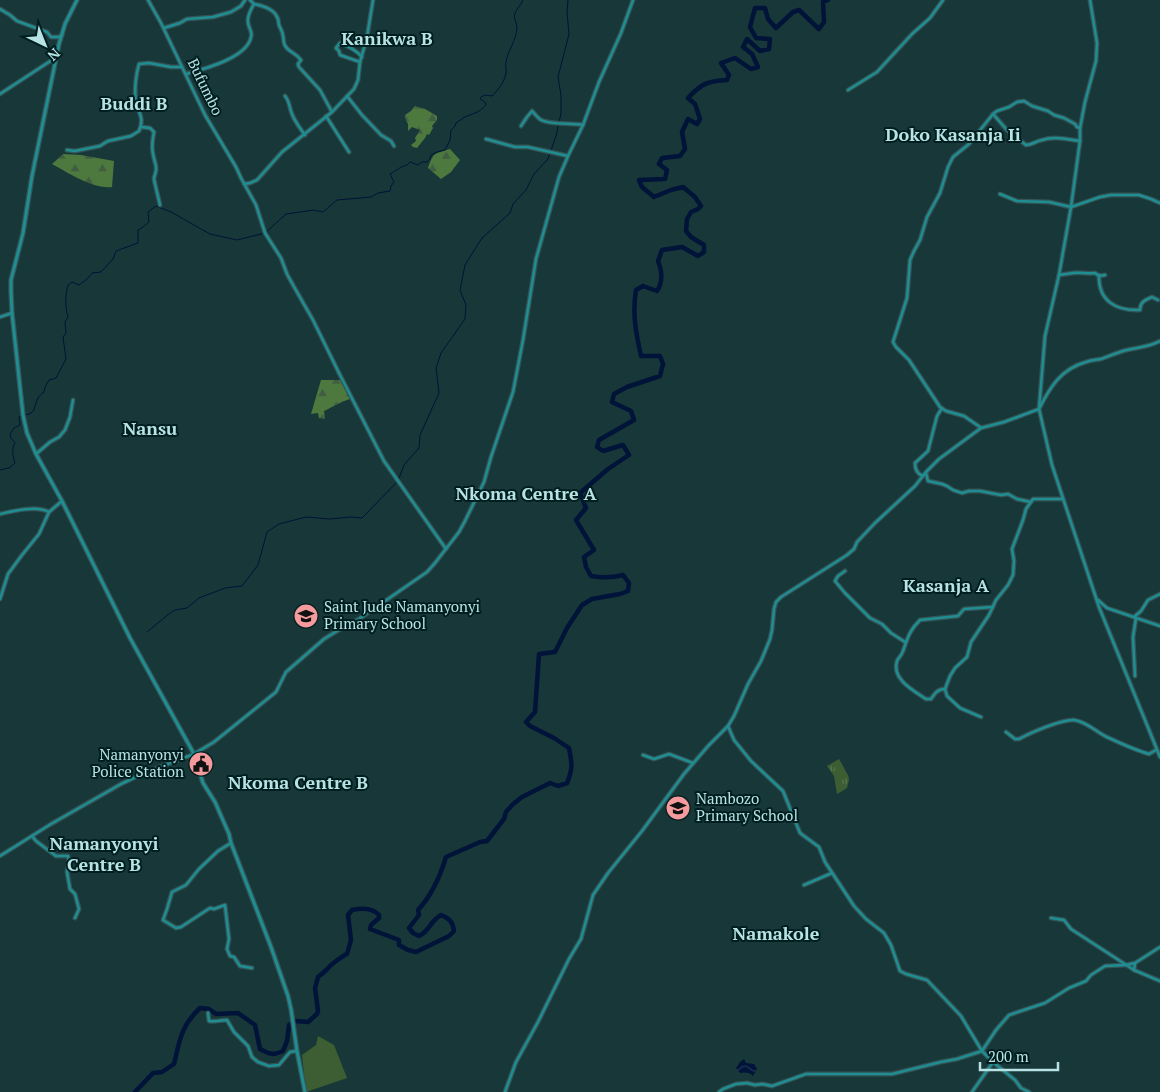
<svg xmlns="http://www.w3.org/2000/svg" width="1160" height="1092" viewBox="0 0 1160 1092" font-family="'PT Serif',serif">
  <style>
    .grass { fill: #3d5e33 }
    .forest { fill: url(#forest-firs) }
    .park { fill: url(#park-tufts) }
    .water { fill: url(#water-waves) }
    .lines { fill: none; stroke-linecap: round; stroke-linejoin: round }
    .stream { stroke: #001338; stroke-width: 1 }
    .river { stroke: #001338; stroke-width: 4.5 }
    .minor-casing { stroke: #335556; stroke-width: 5 }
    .tertiary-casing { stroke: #335556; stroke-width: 5.5 }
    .minor { stroke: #1f8d91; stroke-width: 2.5 }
    .tertiary { stroke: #1f8d91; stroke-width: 3 }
    .labels { text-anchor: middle; stroke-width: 4; stroke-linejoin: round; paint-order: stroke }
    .street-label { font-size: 15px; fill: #b7e3e5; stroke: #001e1f }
    .poi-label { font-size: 15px; fill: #b7e3e5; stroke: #001e1f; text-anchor: start }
    .quarter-label { font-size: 18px; font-weight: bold; fill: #b7e3e5; stroke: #001e1f }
  </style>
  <defs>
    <pattern id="forest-firs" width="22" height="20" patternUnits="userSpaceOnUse" patternTransform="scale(1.25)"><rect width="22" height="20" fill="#4d783e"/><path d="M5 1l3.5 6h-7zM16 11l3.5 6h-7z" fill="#425e42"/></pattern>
    <pattern id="park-tufts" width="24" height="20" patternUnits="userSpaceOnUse" patternTransform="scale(1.25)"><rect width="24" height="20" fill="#3d5e33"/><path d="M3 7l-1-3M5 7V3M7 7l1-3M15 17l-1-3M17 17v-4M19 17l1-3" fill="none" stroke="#577550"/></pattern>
    <pattern id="water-waves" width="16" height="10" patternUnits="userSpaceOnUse" patternTransform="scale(1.25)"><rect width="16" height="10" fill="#001338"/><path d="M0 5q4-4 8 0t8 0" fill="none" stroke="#233555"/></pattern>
  </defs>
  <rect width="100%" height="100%" fill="#183738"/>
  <path class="grass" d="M318 1036 334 1045 347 1078 306 1092 302 1055 316 1045Z"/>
  <g class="forest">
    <path d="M415 106 425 109 437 116V120L432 126 433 128 429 135 427 134 425 138 417 148 413 147 411 145 416 141 415 138 420 130 412 127 408 131V124L405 118V115L411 111Z"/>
    <path d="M450 149 460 160 451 172 441 179 428 168C434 151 435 154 450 149Z"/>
    <path d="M63 154 81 155 114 161 112 187C92 189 69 173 52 164Z"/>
    <path d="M321 380H341L350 399C340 402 333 407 324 411L325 419 319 418 318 413 311 414Z"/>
  </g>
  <path class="park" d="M839 759 842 764 846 772 848 775 849 779 847 788 837 794 834 776 827 766Z"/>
  <path class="water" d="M744 1059 746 1063 754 1064 757 1069 753 1076C750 1072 744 1072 740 1073L736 1068 740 1062Z"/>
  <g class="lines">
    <g class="stream">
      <path d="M0 470 9 468 15 463C13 456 11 449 15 443L11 438 10 434 14 428 20 425 19 417C22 415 27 415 31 413 37 410 33 399 44 392L45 387 49 380 56 378 66 359 63 337 66 333 65 322 68 317C65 305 65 297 68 285L72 282 79 285 87 279 92 273 101 272 113 259 116 251 138 243V230L143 227 149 222 148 212 156 206 171 212 210 234 237 240 265 233 286 214 314 210 323 212 337 200 371 197 378 193 390 191 391 186 394 182 390 174C396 171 401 166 407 165L410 162 418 165 422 162H427L430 159 431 155 437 152 445 150 450 140 451 130 455 126 456 123C459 121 463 118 467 116 475 113 480 112 486 105L485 102 480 99 481 97 485 95 492 96C498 90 505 81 506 73 507 69 505 66 506 62 508 50 516 41 517 28 517 23 513 18 515 13 517 9 521 4 523 0"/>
      <path d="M147 632 170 613 175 610 187 608 199 598 225 588 242 586 258 565 267 532 279 524 306 517 330 519 350 517 362 518 398 481 404 465 419 448 420 435 439 393 436 368 441 353 465 319 466 305 460 290 465 265 482 238 510 213 513 204 526 190 534 174 548 159 556 136 561 113V95L558 77 569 34 567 12 568 0"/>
    </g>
    <path class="river" d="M135 1092 153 1073 162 1072 174 1064C180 1039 181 1026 200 1008L209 1009 216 1014 238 1013 255 1025 260 1049C270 1054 272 1056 283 1051L287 1041 289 1025 296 1021 308 1022 317 1014 318 1011 315 988 318 977C325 972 325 971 331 965 336 961 341 957 347 954L351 940 348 915 352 910C361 908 372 907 379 915V918L371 925 370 929 399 940V945L408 950 416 952 449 936 454 931C453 922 449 918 441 915 429 922 430 931 419 936L413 933 409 928 419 915 418 910C432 895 440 877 446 857L480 842 487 841 504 819 506 812 512 805 522 797 550 783 558 786 567 783C573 769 572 763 569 748L554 738 530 726 526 722 535 712 539 654 555 652 567 628 582 605 592 599 620 594 628 591 629 583 623 575C612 578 602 578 591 576L586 567 584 557 594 550 576 520 586 508 580 493 608 469 629 455 623 445 603 451 597 447 599 440 634 420 631 411 612 402 614 394 627 387 660 376 663 364 660 356H641C636 333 632 314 636 290L643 286 657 291C663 282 662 271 658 261L662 250 682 247 698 256 704 252V245L691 237 686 231 687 219 691 212 698 209 701 206 695 197 683 187 671 190 654 197 642 187 639 180 665 179 667 170 659 164 662 158 680 156 685 149 682 132 688 119 697 124 700 119 695 104 688 98C701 84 707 81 727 80L729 75 721 63 735 58 751 69 758 67 752 54 743 47 747 39 760 51 769 49 770 39 756 38 750 27 755 8H765L768 19 776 28 793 12 799 10 819 29 824 22 823 2 828 0"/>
    <defs>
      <g id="minor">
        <path d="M148 0 161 23 205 115 236 167 241 178 256 205 265 233 281 258 287 274 293 285 313 320 339 373 384 461 446 549"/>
        <path d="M1090 0 1097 43 1096 61 1085 102 1080 128V141L1071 207 1059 275 1045 336 1039 409 1052 465 1099 607 1160 757"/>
        <path d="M254 4C261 5 274 9 277 17 279 20 278 21 279 25 280 28 283 32 283 36 284 40 283 44 286 47 289 52 296 53 301 60L298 64 299 67 320 90 332 112"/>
        <path d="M0 9 10 15 17 21 47 32 51 37H59L62 35"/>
        <path d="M164 28 180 23 187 19 213 17 231 12 241 6 245 0"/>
        <path d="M360 62 340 55 339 51 336 48 340 43C348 46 357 51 362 57"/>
        <path d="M186 74C204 69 247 58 251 37 253 31 248 28 248 22 247 16 251 9 254 4L250 0"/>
        <path d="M848 90 877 72 912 34 930 18 943 0"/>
        <path d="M0 94 55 58"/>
        <path d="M285 96C290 102 289 107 292 114 295 122 300 128 305 135"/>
        <path d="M347 96 362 115 381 135 391 141 394 146"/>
        <path d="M993 114 997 111 1009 107 1017 102 1024 101 1032 106 1048 111 1054 115 1064 118 1075 124 1077 127 1080 128"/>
        <path d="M326 116 349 152"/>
        <path d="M521 126 527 117 532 111C535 114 538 118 541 120 551 125 571 123 583 125"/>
        <path d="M141 127 150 128 154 132C151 147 152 152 156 166 157 171 155 174 154 178 154 181 159 200 160 205"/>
        <path d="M486 139 515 147H528L568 156"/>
        <path d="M67 150 75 151 100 146 103 144 108 141 131 136 139 131C145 117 138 113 136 101 134 90 136 74 139 64L149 63 171 67H182"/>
        <path d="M244 184 250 183 257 180 282 152 332 112 354 89 358 80 360 62 367 37 373 0"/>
        <path d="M1000 194 1017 201 1049 202 1071 207 1100 197 1111 195H1139L1151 199 1160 203"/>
        <path d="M1059 275C1064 274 1068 274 1073 273 1080 272 1087 274 1095 273L1099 276 1105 275"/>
        <path d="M1099 275C1098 301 1116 311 1140 310 1140 302 1145 300 1152 297L1158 300"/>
        <path d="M0 317 12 313"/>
        <path d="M980 427 964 416 946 411 940 407 909 360 896 347 893 342 907 298 910 260 914 251 920 240 927 217 940 193 948 167 953 157 969 144 993 114 1007 130 1026 145C1032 145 1036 141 1042 140 1054 136 1068 139 1080 141"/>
        <path d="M36 454 50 442 59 437 65 430 70 417 73 400"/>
        <path d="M926 473 928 481 942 484 947 486 953 490 962 493 969 491H980L1001 495 1008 494 1017 499 1031 502"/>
        <path d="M923 476C917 474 915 469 915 463L928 451 937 416 942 408"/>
        <path d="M0 514C13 511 37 505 49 512"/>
        <path d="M845 571 838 576 835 581 845 593 870 618 882 624 891 633 905 642"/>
        <path d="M0 599 8 574 22 555 39 534 49 512 62 501"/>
        <path d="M1098 600 1107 608 1160 626"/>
        <path d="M1134 617 1141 611 1148 600 1160 594"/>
        <path d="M1135 676 1133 637 1136 618"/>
        <path d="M945 689C938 689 935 693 931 699H926C914 691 891 679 897 661 898 658 902 655 903 651 908 637 909 631 920 620L958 616 964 609 993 607"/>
        <path d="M981 717 960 708 947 696 945 689 950 676 955 668 967 657 971 642 989 615 996 600 1008 585 1013 575 1014 561 1012 549 1023 520 1026 509 1033 499H1063"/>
        <path d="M728 726 734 740 751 761 783 791 800 833 819 847 825 862 854 906 866 919 884 933 891 945 900 971 906 974 927 980 961 1016 982 1051 993 1062 1015 1080 1021 1088 1029 1092"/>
        <path d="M1006 732 1015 739H1019C1030 733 1062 719 1074 720 1088 722 1097 733 1109 738 1122 744 1135 750 1149 754L1156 750"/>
        <path d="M643 755 654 759 669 754 693 763"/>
        <path d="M32 836 36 841 56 856H68L69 861 67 872 70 889 75 894 79 909 75 918"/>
        <path d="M231 843 218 851 199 869 186 885 172 892 167 909 163 920 176 928 181 927 210 908 214 909 225 905 229 939 227 949 230 956 234 957 240 966 252 968"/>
        <path d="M0 856 51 824 121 784 144 773 194 754 214 742 276 692 286 672 324 639 337 631 359 619 427 572 435 563 459 532 465 521 484 482 491 457 513 392 523 340 536 259 559 177 568 156 583 125 599 82 621 33 633 0"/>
        <path d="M804 885 832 873"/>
        <path d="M1051 918 1064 920 1071 929 1134 970"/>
        <path d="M1135 963 1134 970 1160 981"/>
        <path d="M208 1013 209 1021C215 1022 221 1020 227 1020L234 1032 248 1046 252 1057 258 1062 269 1066 279 1065 290 1052 297 1051"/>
        <path d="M505 1092 516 1062 538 1022 569 959 581 939 593 895 608 873 642 831 684 774 709 745 728 726 734 716 748 684 761 661 770 639 772 630 774 609 776 602 781 597 847 555 854 549 857 542 875 523 915 486 926 472 939 459 981 428 1004 422 1039 409C1050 387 1061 369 1086 362 1091 360 1096 360 1101 359 1110 356 1118 352 1127 350 1138 347 1150 347 1160 341"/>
        <path d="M719 1092 723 1089 736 1084 747 1083 755 1085 762 1084 772 1086 806 1074H892L941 1062 957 1059 982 1051 996 1030 1009 1015 1045 1003 1069 988 1086 981 1091 975 1105 966 1126 965 1135 963 1160 947"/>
        <path d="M972 1092 993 1062"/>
      </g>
      <path id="tertiary" d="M77 0 65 24 59 44 32 176 23 233 11 280V291L12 313 23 415 27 433 36 454 62 501 130 638 194 754 203 783 215 802 229 834 231 843 271 947 288 996 291 1009 297 1051 305 1092"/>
    </defs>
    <use href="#minor" class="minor-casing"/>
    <use href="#tertiary" class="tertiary-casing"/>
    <use href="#minor" class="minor"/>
    <use href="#tertiary" class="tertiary"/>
  </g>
  <defs>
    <symbol id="school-disc" viewBox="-11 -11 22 22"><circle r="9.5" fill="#f59b9d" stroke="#001e1f"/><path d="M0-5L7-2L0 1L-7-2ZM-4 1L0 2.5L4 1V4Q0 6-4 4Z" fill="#111"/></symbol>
    <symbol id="civic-disc" viewBox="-11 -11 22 22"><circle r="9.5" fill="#f59b9d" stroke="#001e1f"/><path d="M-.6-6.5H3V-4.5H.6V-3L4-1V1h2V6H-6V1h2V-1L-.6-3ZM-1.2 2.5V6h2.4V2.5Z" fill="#111"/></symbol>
  </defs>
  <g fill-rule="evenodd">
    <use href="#school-disc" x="292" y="602" width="28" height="28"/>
    <use href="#civic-disc" x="187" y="750" width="28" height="28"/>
    <use href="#school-disc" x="664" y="794" width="28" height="28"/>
  </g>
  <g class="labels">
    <g class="street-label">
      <text transform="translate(205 87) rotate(64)" y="5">Bufumbo</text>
    </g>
    <g class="poi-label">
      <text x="324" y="612">Saint Jude Namanyonyi<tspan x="324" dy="17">Primary School</tspan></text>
      <text x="184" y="760" text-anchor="end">Namanyonyi<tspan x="184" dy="17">Police Station</tspan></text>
      <text x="696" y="804">Nambozo<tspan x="696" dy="17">Primary School</tspan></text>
    </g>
    <g class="quarter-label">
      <text x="387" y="45">Kanikwa B</text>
      <text x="134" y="110">Buddi B</text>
      <text x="953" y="141">Doko Kasanja Ii</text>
      <text x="150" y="435">Nansu</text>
      <text x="526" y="500">Nkoma Centre A</text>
      <text x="946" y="592">Kasanja A</text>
      <text x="298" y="789">Nkoma Centre B</text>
      <text x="104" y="850">Namanyonyi<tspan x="104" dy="21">Centre B</tspan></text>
      <text x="776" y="940">Namakole</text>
    </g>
  </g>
  <g transform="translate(45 45) rotate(137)" stroke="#001e1f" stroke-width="4" paint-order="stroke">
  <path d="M0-4L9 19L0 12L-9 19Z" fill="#b7e3e5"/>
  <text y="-8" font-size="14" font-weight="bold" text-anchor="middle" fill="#b7e3e5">N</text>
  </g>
  <path d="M980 1062v8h78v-8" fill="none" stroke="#b7e3e5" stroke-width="2.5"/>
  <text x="988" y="1062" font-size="15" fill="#b7e3e5" stroke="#001e1f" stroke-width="4" paint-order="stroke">200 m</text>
</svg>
